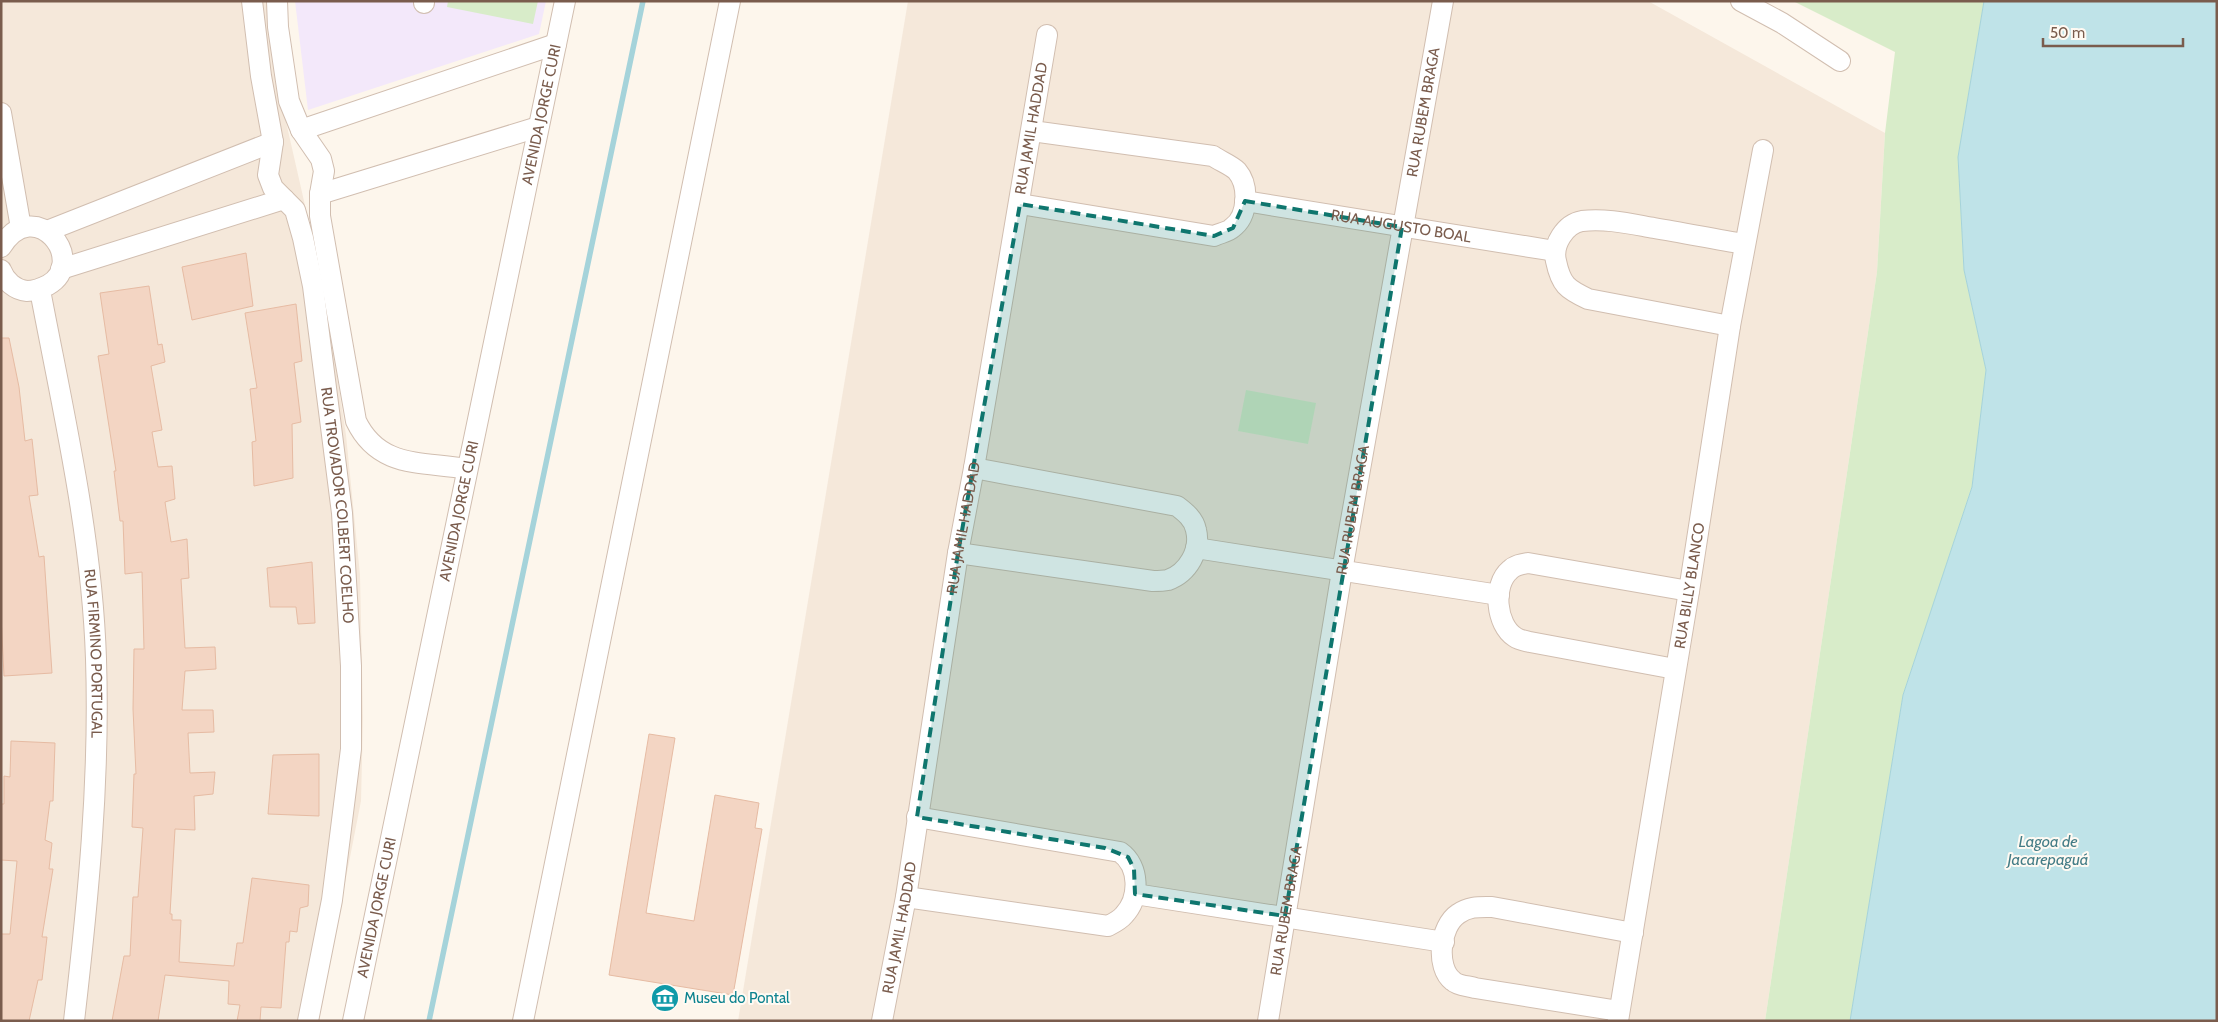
<svg xmlns="http://www.w3.org/2000/svg" width="2218" height="1022" viewBox="0 0 2218 1022" font-family="Cabin,sans-serif">
  <style>
    .residential { fill: #f5e8da }
    .education { fill: #f3e8fa }
    .green { fill: #d8ecc9 }
    .water { fill: #bfe3e8; stroke: #a5d3da }
    .lines { fill: none; stroke-linecap: round; stroke-linejoin: round }
    .stream { stroke: #a5d3da; stroke-width: 5.5 }
    .building { fill: #f3d5c3; stroke: #e6bba3 }
    .minor-casing { stroke: #d1beb0; stroke-width: 22 }
    .minor { stroke: #fff; stroke-width: 20 }
    .marked { fill: #0f766e; fill-opacity: 0.2; stroke: #0f766e; stroke-width: 4; stroke-dasharray: 10 6; stroke-linejoin: round }
    .labels { text-anchor: middle; stroke-width: 4; stroke-linejoin: round; paint-order: stroke }
    .street-label { font-size: 15px; fill: #7a5c4d; stroke: #fffaf3 }
    .culture-label { font-size: 15px; fill: #0d838f; stroke: #fffaf3; text-anchor: start }
    .water-label { font-size: 16px; font-style: italic; fill: #437c86; stroke: #fffaf3 }
  </style>
  <rect width="100%" height="100%" fill="#fdf6ec"/>
  <g class="residential">
    <path d="M1 1H266L279 91 324 289 346 435 360 575 363 718 361 801 318 1021H1Z"/>
    <path d="M908 1H1648L1885 133 1877 272 1765 1021H738Z"/>
  </g>
  <path class="education" d="M295 1H546L539 34 308 110Z"/>
  <g class="green">
    <path d="M448 1H538L533 24 447 7Z"/>
    <path d="M1793 1H1984L1958 157 1964 270 1986 370 1972 487 1903 695 1850 1021H1765L1877 272 1885 133 1895 52Z"/>
    <path d="M1246 390 1316 403 1308 444 1238 431Z"/>
  </g>
  <path class="water" d="M1984 1H2217V1021H1850L1903 695 1972 487 1986 370 1964 270 1958 157Z"/>
  <g class="lines">
    <path class="stream" d="M429 1021 643 1"/>
  </g>
  <g class="building">
    <path d="M246 253 253 306 192 320 182 267Z"/>
    <path d="M149 286 158 345 162 344 165 362 151 366 162 430 152 432 158 467 172 466 175 499 165 502 171 542 187 539 189 578 181 579 185 648 215 647 216 669 185 671 182 710H213L214 732 188 733 190 773 215 772 213 794 194 796 195 830 175 829 170 914H172V920H181L179 962 234 966 237 943H243L252 878 309 885 308 906 300 908 297 932 290 931 289 942H286L281 1008 261 1007 260 1021H237L240 1005 228 1004 229 981 165 975 158 1021H112L124 956H130L133 897H138L143 828 132 827 134 774H136L133 709 134 649H144L142 572 125 574 123 521H120L114 471H116L98 356 109 354 100 293Z"/>
    <path d="M296 304 302 361 294 363 301 422 292 424 293 478 254 486 252 442 256 441 250 389 257 388 245 313Z"/>
    <path d="M1 338H9L19 387 25 441 32 439 38 495 29 496 39 557 44 556 52 673 4 676 1 616Z"/>
    <path d="M312 562 315 623 298 624 296 607H270L267 568Z"/>
    <path d="M649 734 675 738 646 913 694 921 715 795 759 803 755 828 762 829 733 995 609 975Z"/>
    <path d="M11 741 55 743 53 801H50L45 840 52 843 49 869H53L42 937H47L42 980H38L29 1021H1V934H10L17 861 1 860V804H4V776L10 777Z"/>
    <path d="M319 754V816L268 814 273 755Z"/>
  </g>
  <g class="lines">
    <defs>
      <g id="minor">
        <path id="s1" d="M252 1 261 76 273 142 268 175 273 188 295 210 303 238 313 286 342 513 351 666V749L332 900 308 1021"/>
        <path d="M277 1 278 27 289 101 301 130 321 159 324 171 320 194V216L356 421C379 469 422 461 467 469"/>
        <path d="M1741 1 1782 23 1840 61"/>
        <path d="M424 3V1"/>
        <path d="M1 113 21 228"/>
        <path d="M301 130 556 44"/>
        <path d="M320 194 538 127"/>
        <path id="s2" d="M1245 201 1555 251"/>
        <path d="M1020 204 1214 236C1220 233 1228 232 1232 228 1249 216 1249 185 1237 171 1231 165 1220 161 1213 156L1032 131"/>
        <path d="M47 231 273 142"/>
        <path d="M1 247C35 192 89 262 48 285 42 288 35 291 27 291 15 290 5 281 1 270"/>
        <path d="M61 269 284 199"/>
        <path id="s3" d="M40 290C63 411 92 535 96 659 100 780 88 901 74 1021"/>
        <path d="M1730 326 1588 299C1567 289 1561 285 1556 261 1552 245 1565 224 1582 221 1606 218 1631 224 1654 228 1684 233 1714 239 1744 244"/>
        <path d="M1196 548 1499 595"/>
        <path d="M958 553 1153 581C1157 581 1163 581 1168 580 1188 573 1201 550 1196 530 1194 519 1185 512 1177 506L974 468"/>
        <path d="M1675 669 1530 642C1525 641 1519 640 1515 637 1496 625 1492 585 1510 570 1515 565 1522 564 1528 563L1689 591"/>
        <path d="M1135 894 1444 942"/>
        <path d="M906 897 1108 926C1114 923 1120 920 1124 915 1140 898 1140 866 1120 852L917 817"/>
        <path d="M1619 1011 1475 988C1469 986 1458 986 1453 981 1435 967 1440 926 1458 914 1469 906 1480 907 1492 907L1633 933"/>
        <path id="s4" d="M353 1021 565 1"/>
        <path d="M523 1021 730 1"/>
        <path id="s5" d="M882 1021 906 897 958 553 974 468 1047 35"/>
        <path id="s6" d="M1268 1021 1342 571 1443 1"/>
        <path id="s7" d="M1618 1021 1689 591 1730 326 1763 150"/>
      </g>
    </defs>
    <use href="#minor" class="minor-casing"/>
    <use href="#minor" class="minor"/>
  </g>
  <path class="marked" d="M1245 201 1402 227 1285 916 1135 894 1134 869 1128 857 1105 848 917 817 958 553 1020 204 1214 236 1233 228Z"/>
  <defs>
    <symbol id="museum-disc" viewBox="-11 -11 22 22"><circle r="9.5" fill="#0f9aa8" stroke="#fffaf3"/><path d="M0-6L6-3V-2H-6V-3ZM-5-1h2V3h-2ZM-1-1h2V3h-2ZM3-1h2V3H3ZM-6 4H6V6H-6Z" fill="#fff"/></symbol>
  </defs>
  <g fill-rule="evenodd">
    <use href="#museum-disc" x="649" y="982" width="32" height="32"/>
  </g>
  <g class="labels">
    <g class="street-label">
      <text dy="5" stroke="none"><textPath href="#s6" startOffset="922">RUA RUBEM BRAGA</textPath></text>
      <text dy="5" stroke="none"><textPath href="#s4" startOffset="926">AVENIDA JORGE CURI</textPath></text>
      <text dy="5" stroke="none"><textPath href="#s5" startOffset="905">RUA JAMIL HADDAD</textPath></text>
      <text dy="5" stroke="none"><textPath href="#s2" startOffset="158">RUA AUGUSTO BOAL</textPath></text>
      <text dy="5" stroke="none"><textPath href="#s1" startOffset="520">RUA TROVADOR COLBERT COELHO</textPath></text>
      <text dy="5" stroke="none"><textPath href="#s6" startOffset="518">RUA RUBEM BRAGA</textPath></text>
      <text dy="5" stroke="none"><textPath href="#s4" startOffset="521">AVENIDA JORGE CURI</textPath></text>
      <text dy="5" stroke="none"><textPath href="#s5" startOffset="500">RUA JAMIL HADDAD</textPath></text>
      <text dy="5" stroke="none"><textPath href="#s7" startOffset="441">RUA BILLY BLANCO</textPath></text>
      <text dy="5" stroke="none"><textPath href="#s3" startOffset="368">RUA FIRMINO PORTUGAL</textPath></text>
      <text dy="5" stroke="none"><textPath href="#s4" startOffset="116">AVENIDA JORGE CURI</textPath></text>
      <text dy="5" stroke="none"><textPath href="#s6" startOffset="112">RUA RUBEM BRAGA</textPath></text>
      <text dy="5" stroke="none"><textPath href="#s5" startOffset="95">RUA JAMIL HADDAD</textPath></text>
    </g>
    <g class="culture-label">
      <text x="684" y="1003">Museu do Pontal</text>
    </g>
    <g class="water-label">
      <text x="2048" y="847">Lagoa de<tspan x="2048" dy="18">Jacarepaguá</tspan></text>
    </g>
  </g>
  <rect width="2218" height="1022" fill="none" stroke="#7a5c4d" stroke-width="5"/>
  <path d="M2043 38v8h140v-8" fill="none" stroke="#7a5c4d" stroke-width="2.5"/>
  <text x="2050" y="38" font-size="15" fill="#7a5c4d" stroke="#fffaf3" stroke-width="4" paint-order="stroke">50 m</text>
</svg>
